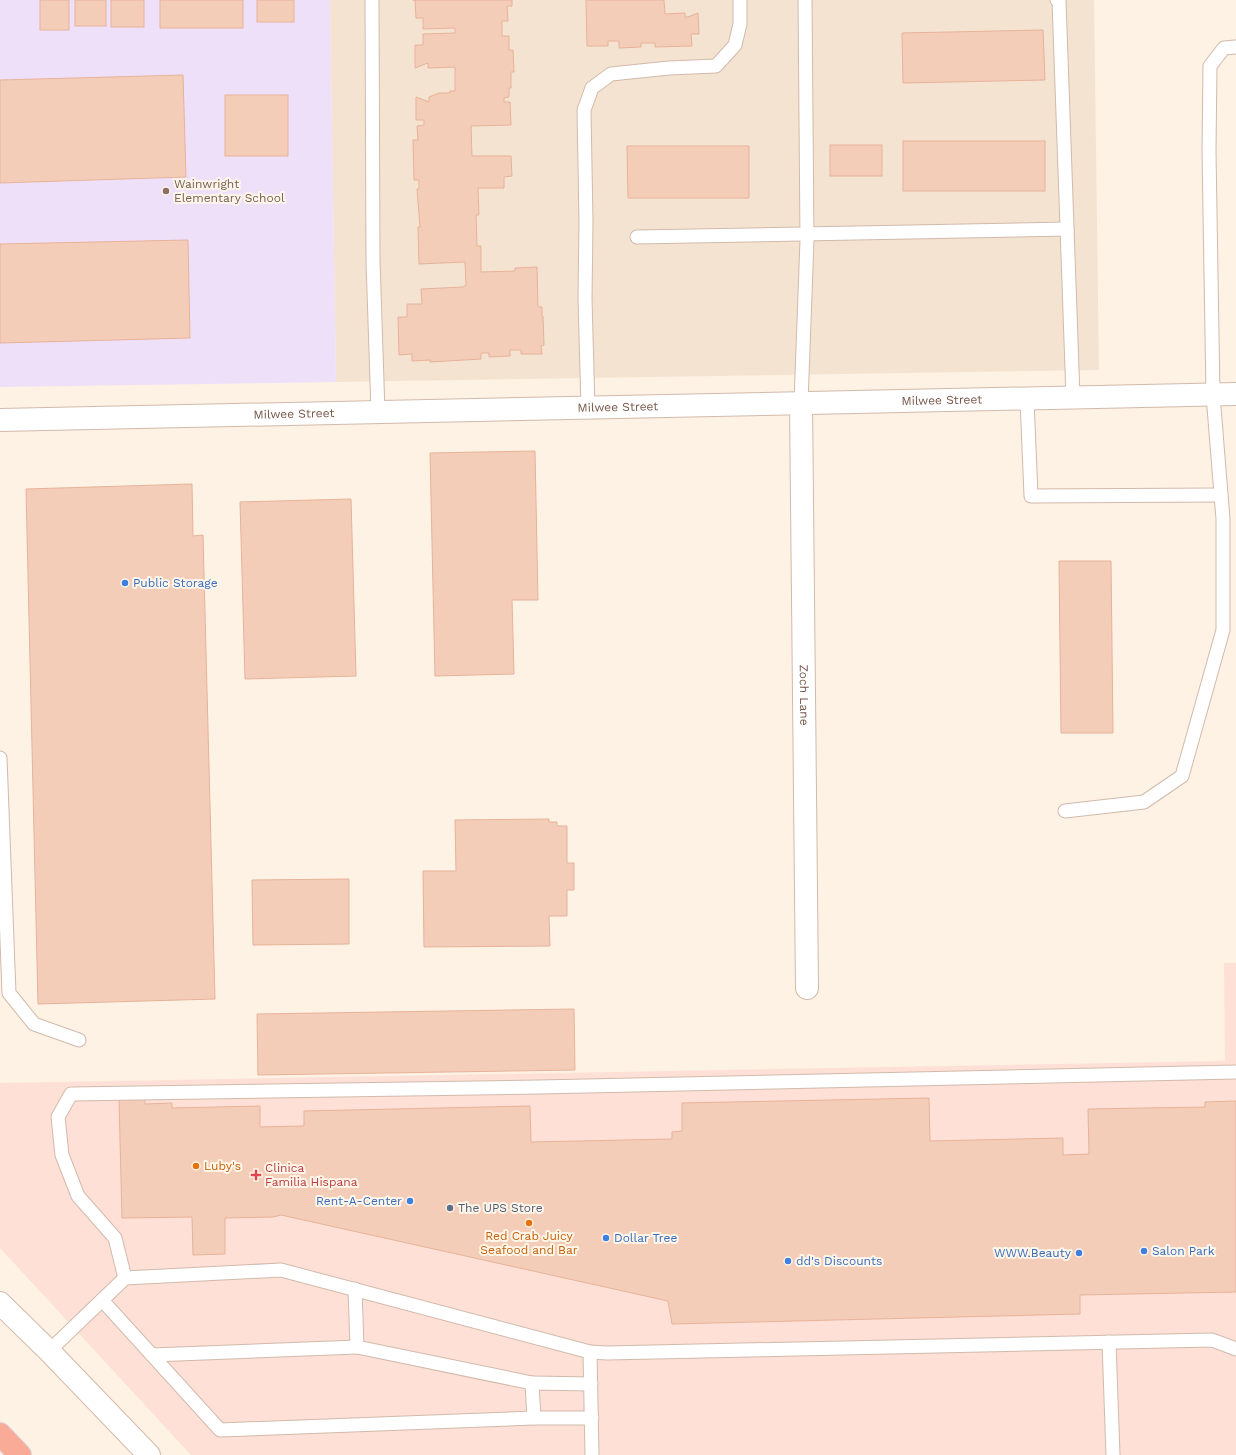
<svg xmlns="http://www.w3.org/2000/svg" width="1236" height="1455" viewBox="0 0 1236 1455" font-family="'Work Sans',sans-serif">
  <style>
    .residential { fill: #f5e3d1 }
    .commercial { fill: #fee0d6 }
    .education { fill: #efe0f9 }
    .building { fill: #f4cdb9; stroke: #e7b299 }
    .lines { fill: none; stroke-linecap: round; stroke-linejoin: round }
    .service-casing { stroke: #d1baac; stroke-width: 15 }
    .minor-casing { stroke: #d1baac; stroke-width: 24 }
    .secondary-casing { stroke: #d4baa9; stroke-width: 24 }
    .motorway-casing { stroke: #dbd3cf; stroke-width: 24 }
    .service { stroke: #fff; stroke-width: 13 }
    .minor { stroke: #fff; stroke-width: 22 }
    .secondary { stroke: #fff; stroke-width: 22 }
    .motorway { stroke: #faab97; stroke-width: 22 }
    .education-dot { fill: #8d6e63; stroke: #fff6ea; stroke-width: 1.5 }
    .shop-dot { fill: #3f7fe0; stroke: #fff6ea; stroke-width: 1.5 }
    .food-dot { fill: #e8710a; stroke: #fff6ea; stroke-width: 1.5 }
    .health-dot { fill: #e0444e; stroke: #fff6ea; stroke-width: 1.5 }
    .service-dot { fill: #5c6f8a; stroke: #fff6ea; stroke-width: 1.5 }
    .labels { text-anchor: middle; stroke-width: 4; stroke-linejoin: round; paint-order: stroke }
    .education-label { font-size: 12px; fill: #785e54; stroke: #fff6ea; text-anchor: start }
    .street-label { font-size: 12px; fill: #765648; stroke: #fff6ea }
    .shop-label { font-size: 12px; fill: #366cbe; stroke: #fff6ea; text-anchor: start }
    .food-label { font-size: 12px; fill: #c56008; stroke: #fff6ea; text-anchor: start }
    .health-label { font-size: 12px; fill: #be3a42; stroke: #fff6ea; text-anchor: start }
    .service-label { font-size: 12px; fill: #4e5e75; stroke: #fff6ea; text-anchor: start }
  </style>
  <rect width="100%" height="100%" fill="#fdf2e3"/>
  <path class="residential" d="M330 0H1094L1099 370 336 382Z"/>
  <path class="commercial" d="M1224 963H1236V1455H191L0 1248V1083L1225 1061Z"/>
  <path class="education" d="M0 0H330L336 382 0 387Z"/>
  <g class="building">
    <rect x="40" y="0" width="29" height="30"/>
    <rect x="75" y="0" width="31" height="26"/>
    <rect x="111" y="0" width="33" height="27"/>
    <rect x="160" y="0" width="83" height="28"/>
    <rect x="257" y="0" width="37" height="22"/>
    <path d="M413 0H512V6H507L508 21H502V36H509V50H513L514 72H511V88H509V97L504 98V102H510L511 125 471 126 472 156H511L512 176 504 177V188H478L479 215H476L477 246H481V272L515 271V268L537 267 538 307H542V316H543L544 345 541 346 542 354H521V350H510V356L489 357V353H481V359L430 362V360L412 361V354L399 355 398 317H407V304H422L421 289 463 287 466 285 465 262 419 264 418 227H420L417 189H419V180H414L413 140H418L417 126 424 125V120H416V97L429 102V97L439 93H450V91H455V67L428 68V63L415 68V45H423V34L455 33V28L423 29V18H416L415 0Z"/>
    <path d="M586 0H664L665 14 685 13V17H688L698 13 699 34H691L692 46 655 47V43H641V47L619 48V41H608V46H587Z"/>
    <path d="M1043 30 1045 80 903 83 902 33Z"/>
    <path d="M183 75 186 177 0 183V80Z"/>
    <rect x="225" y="95" width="63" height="61"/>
    <rect x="903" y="141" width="142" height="50"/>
    <rect x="830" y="145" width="52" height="31"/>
    <path d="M627 146H749V198H628Z"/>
    <path d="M188 240 190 338 0 343V244Z"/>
    <path d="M535 451 538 600H512L514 674 435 676 430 453Z"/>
    <path d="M192 484 193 536 203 535 215 999 38 1004 26 489Z"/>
    <path d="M351 499 356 676 245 679 240 502Z"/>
    <path d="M1059 561H1111L1113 733H1061Z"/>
    <path d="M549 819V822H557V826H567V863H574V890H567V916H549L550 946 424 947 423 871H456L455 820Z"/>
    <path d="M349 879V944L253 945 252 880Z"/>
    <path d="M574 1009 575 1070 258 1075 257 1014Z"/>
    <path d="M929 1098 930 1141 1063 1138V1155L1089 1154 1088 1109 1205 1107V1102L1236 1101V1292L1080 1295V1314L672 1324 668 1301 281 1215 273 1217 225 1218V1254L193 1255 192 1217 122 1218 119 1100 145 1099V1104L172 1103V1108L260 1106V1127L304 1126V1111L530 1106 531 1142 672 1139V1132L682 1131V1103Z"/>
  </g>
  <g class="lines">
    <defs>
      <g id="service">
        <path d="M372 0 373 261 378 412"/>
        <path d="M1057 0 1059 1 1073 397"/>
        <path d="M637 237 1067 229"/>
        <path d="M1027 399 1031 496 1221 495"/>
        <path d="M801 403 807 240 805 0"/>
        <path d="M588 408 585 299 586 222 584 110 592 88 611 74 669 68 716 66 735 45 740 24V0"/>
        <path d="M0 758 9 993 34 1024 79 1040"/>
        <path d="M1065 811 1144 802 1182 776 1223 630V519L1213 395 1209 151 1210 66 1224 48 1236 47"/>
        <path d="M125 1278 115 1238 78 1196 62 1155 58 1117 71 1094 539 1087 1236 1072"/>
        <path d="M355 1289 357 1347 532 1383 534 1418"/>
        <path d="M102 1300 220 1430 534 1418H592"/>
        <path d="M1109 1342 1113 1455"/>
        <path d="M49 1351 125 1278 281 1270 590 1352 607 1353 1212 1340 1236 1349"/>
        <path d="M590 1352 592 1455"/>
        <path d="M152 1355 357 1347"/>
        <path d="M532 1383 591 1384"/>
      </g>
      <g id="minor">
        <path id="s1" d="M801 403 807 988"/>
        <path id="s2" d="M0 420 1236 394"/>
      </g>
      <path id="secondary" d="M0 1303 49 1351 149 1455"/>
      <path id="motorway" d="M0 1434 20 1455"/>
    </defs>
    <use href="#service" class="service-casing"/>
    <use href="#minor" class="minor-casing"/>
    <use href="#secondary" class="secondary-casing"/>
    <use href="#motorway" class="motorway-casing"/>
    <use href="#service" class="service"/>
    <use href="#minor" class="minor"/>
    <use href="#secondary" class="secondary"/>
    <use href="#motorway" class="motorway"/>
  </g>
  <circle class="education-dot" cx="166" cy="191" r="4"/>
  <g class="shop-dot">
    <circle cx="125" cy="583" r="4"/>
    <circle cx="410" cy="1201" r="4"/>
    <circle cx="606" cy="1238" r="4"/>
    <circle cx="1144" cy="1251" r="4"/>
    <circle cx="1079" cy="1253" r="4"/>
    <circle cx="788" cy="1261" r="4"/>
  </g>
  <g class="food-dot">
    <circle cx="196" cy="1166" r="4"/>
    <circle cx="529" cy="1223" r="4"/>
  </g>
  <path class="health-dot" d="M254 1169h4v4h4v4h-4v4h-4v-4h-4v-4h4z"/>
  <circle class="service-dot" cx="450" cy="1208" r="4"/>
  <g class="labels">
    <g class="education-label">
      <text x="174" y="188">Wainwright<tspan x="174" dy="14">Elementary School</tspan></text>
    </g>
    <g class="street-label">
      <text dy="4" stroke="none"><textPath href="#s2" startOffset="942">Milwee Street</textPath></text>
      <text dy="4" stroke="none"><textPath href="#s2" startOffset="618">Milwee Street</textPath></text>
      <text dy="4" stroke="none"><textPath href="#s2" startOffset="294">Milwee Street</textPath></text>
      <text dy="4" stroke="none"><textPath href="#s1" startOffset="292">Zoch Lane</textPath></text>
    </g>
    <g class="shop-label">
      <text x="133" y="587">Public Storage</text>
      <text x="402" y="1205" text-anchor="end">Rent-A-Center</text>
      <text x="614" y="1242">Dollar Tree</text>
      <text x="1152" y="1255">Salon Park</text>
      <text x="1071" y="1257" text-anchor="end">WWW.Beauty</text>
      <text x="796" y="1265">dd's Discounts</text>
    </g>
    <g class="food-label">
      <text x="204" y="1170">Luby's</text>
      <text x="529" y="1240" text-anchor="middle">Red Crab Juicy<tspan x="529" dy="14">Seafood and Bar</tspan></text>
    </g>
    <g class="health-label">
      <text x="265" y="1172">Clinica<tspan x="265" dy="14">Familia Hispana</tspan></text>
    </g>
    <g class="service-label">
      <text x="458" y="1212">The UPS Store</text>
    </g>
  </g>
</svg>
